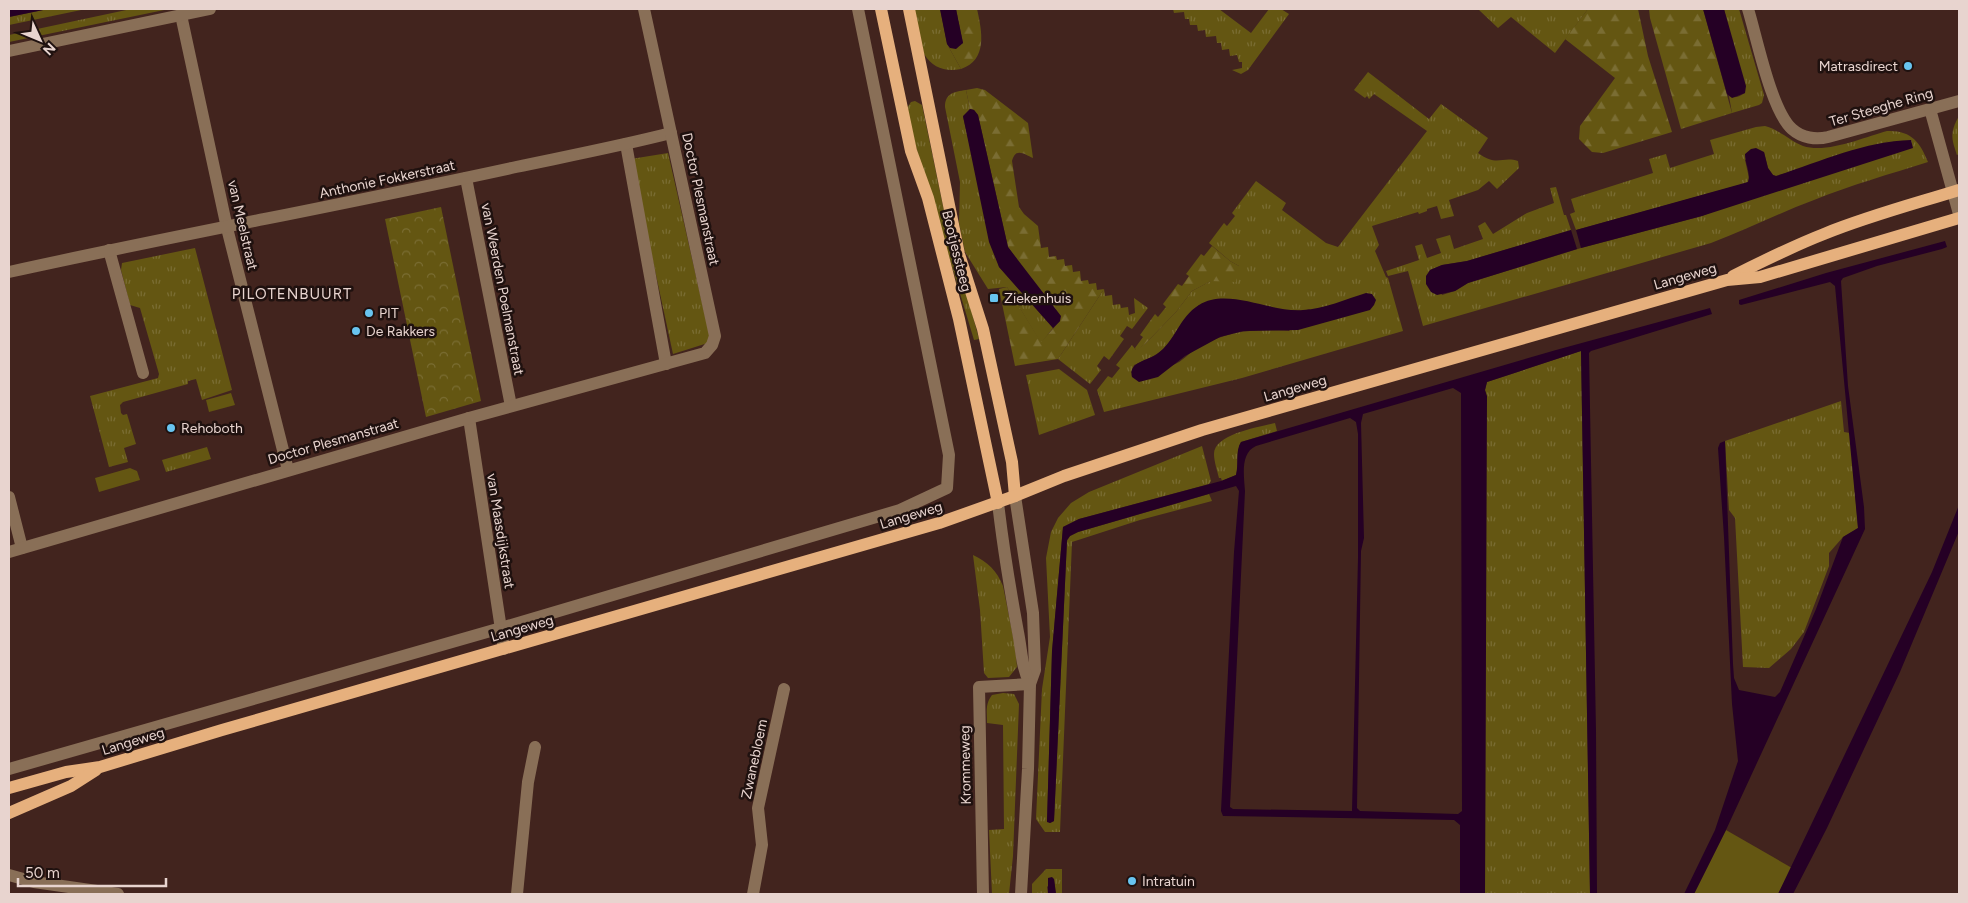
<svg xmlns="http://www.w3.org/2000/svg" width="1968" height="903" viewBox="0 0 1968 903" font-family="Figtree,sans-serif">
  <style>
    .grass { fill: url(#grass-tufts); fill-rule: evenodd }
    .forest { fill: url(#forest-firs) }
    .park { fill: url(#park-crowns) }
    .garden { fill: #645612 }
    .water { fill: #250025; fill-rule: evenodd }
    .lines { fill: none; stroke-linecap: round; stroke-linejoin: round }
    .minor { stroke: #896f57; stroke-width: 12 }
    .major { stroke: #e6b07d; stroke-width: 12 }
    .poi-dot { fill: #68c4f0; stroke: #1f110f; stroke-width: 2 }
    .labels { text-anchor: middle; stroke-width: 5; stroke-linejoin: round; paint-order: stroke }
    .poi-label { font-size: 14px; fill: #e8d4cf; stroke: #1f110f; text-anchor: start }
    .street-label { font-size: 14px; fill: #e8d4cf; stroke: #1f110f }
    .neighbourhood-label { font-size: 15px; letter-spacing: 1px; fill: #e8d4cf; stroke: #1f110f }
  </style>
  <defs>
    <pattern id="grass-tufts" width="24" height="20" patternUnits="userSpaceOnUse" patternTransform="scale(1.25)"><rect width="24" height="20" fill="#645612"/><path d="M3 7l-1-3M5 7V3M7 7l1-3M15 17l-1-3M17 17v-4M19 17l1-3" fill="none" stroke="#7a6d33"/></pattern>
    <pattern id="forest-firs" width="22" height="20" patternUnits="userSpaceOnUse" patternTransform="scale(1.25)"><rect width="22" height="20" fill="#645612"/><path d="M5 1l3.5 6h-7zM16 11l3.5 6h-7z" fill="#7a6d33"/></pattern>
    <pattern id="park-crowns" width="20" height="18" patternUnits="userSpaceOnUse" patternTransform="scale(1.25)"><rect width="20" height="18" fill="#645612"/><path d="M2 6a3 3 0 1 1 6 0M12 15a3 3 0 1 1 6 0" fill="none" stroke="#7a6d33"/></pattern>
  </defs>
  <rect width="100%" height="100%" fill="#42241e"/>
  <g class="grass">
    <path d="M48 9H86L9 25V17Z"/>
    <path d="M131 9H169L9 42V35Z"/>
    <path d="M914 9H940L947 44 961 69C945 72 933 68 924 54Z"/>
    <path d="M1173 9H1219L1251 33 1269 9H1281L1289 14 1248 70 1241 74 1232 70 1242 68V62H1239L1237 55 1230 56 1229 49 1222 50 1221 43H1217L1216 36 1206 37 1205 30 1198 31 1197 25H1190L1189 19H1185L1184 12 1174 13Z"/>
    <path d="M1480 9H1588L1555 53 1511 17 1498 28 1479 10Z"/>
    <path d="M1724 9H1739L1764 95 1762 103 1759 105 1732 113 1729 96C1735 99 1740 96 1745 93Z"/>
    <path d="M1368 72 1429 119 1441 104 1488 138 1478 153C1497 167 1502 156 1518 161L1519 168 1497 189 1489 181 1478 190 1449 200 1454 216 1441 219 1437 206 1427 209V211L1419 214 1418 212 1372 226 1379 245 1375 251 1386 277 1388 278 1403 331 1242 378 1104 412 1097 390 1108 376 1112 378 1120 368 1116 365 1132 345 1136 350 1145 344 1176 312 1192 291 1239 266 1230 261 1209 243 1224 223 1227 226 1235 216 1232 213 1256 181 1286 203 1282 210 1326 243 1338 247 1427 131 1374 94 1369 99 1367 96 1365 98 1354 90ZM1199 305 1303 311 1310 309 1289 331C1255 329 1229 330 1199 347 1190 352 1182 362 1173 365 1160 369 1144 370 1131 373L1134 365C1145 360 1157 356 1165 347 1178 332 1182 318 1199 305Z"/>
    <path d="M966 90 970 109 963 117 999 267 1053 328 1041 343 1007 287 988 289 965 252 959 223 960 182 945 107C945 93 954 92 966 90Z"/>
    <path d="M915 101 922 105 943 206 979 339 974 340 916 147 907 108 911 102Z"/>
    <path d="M1959 116V154L1957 155C1951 138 1950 132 1959 116Z"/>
    <path d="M1765 126C1780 130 1790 141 1803 146 1827 154 1864 137 1887 131 1911 130 1920 142 1928 162 1890 174 1851 185 1814 200 1779 213 1746 230 1711 243L1423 326 1408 271 1388 276 1386 271 1419 260 1415 246 1422 244 1427 258 1441 253 1436 239 1450 235 1454 249 1483 239 1478 226 1485 222 1493 234 1527 213 1554 203 1550 188 1556 187 1564 215H1566L1571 230 1467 261 1442 265 1430 270 1442 295 1455 291 1468 283 1581 248 1702 216 1889 141 1776 176 1773 175 1768 168 1764 152 1745 160 1749 178 1748 182 1743 184 1576 230 1570 214 1575 212 1571 199 1653 173 1649 159 1666 154 1670 168 1714 154 1710 140 1756 127Z"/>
    <path d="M668 153 711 342 673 354 631 159Z"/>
    <path d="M195 248 232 390 202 400 196 379 188 381V384L123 402 120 405 121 413 123 415 127 414 136 444 124 448 128 462 109 467 90 396 158 378 159 374 140 308 130 305 121 270 122 263Z"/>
    <path d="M1104 289 1105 296 1112 295 1113 305 1120 304 1121 308 1128 307 1129 315 1135 313 1134 298 1148 308 1132 329 1127 326 1120 336 1124 339 1109 360 1104 356 1097 366 1101 370 1090 384 1058 359Z"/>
    <path d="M1581 351 1590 894H1485L1486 396 1485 390 1487 382Z"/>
    <path d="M1059 369 1087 390 1095 415 1039 435 1026 375Z"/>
    <path d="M1841 401 1844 432 1850 433 1858 528 1843 537 1829 553V566L1804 632 1791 649 1769 668 1743 667 1735 518 1729 510 1725 441Z"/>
    <path d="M1275 423 1277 431 1241 442C1236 451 1239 464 1236 475L1222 481 1221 478H1219C1217 470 1214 461 1214 454 1214 434 1259 427 1275 423Z"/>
    <path d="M1202 446 1211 481 1209 484 1079 519 1063 527 1052 651 1047 821 1050 823 1054 821 1067 541 1070 536 1078 532 1209 494 1212 501 1140 520 1072 542 1060 832H1045L1036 819 1042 689 1050 637 1046 558 1051 532 1058 518 1071 503 1089 492Z"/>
    <path d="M207 447 211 459 166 472 162 460Z"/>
    <path d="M973 555C988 562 997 571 1003 586L1015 646 1017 667 1009 677 988 678 984 673 980 610Z"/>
    <path d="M1003 693 1014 694 1019 704 1013 856 1009 894H992L989 830 1004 829 1003 725 987 723C987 712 985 704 992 695Z"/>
    <path d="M1046 869H1062V894H1056L1054 879 1047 887 1048 894H1032V884Z"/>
  </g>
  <g class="forest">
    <path d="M956 9H977C982 31 988 60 961 69L947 44 950 48 963 43Z"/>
    <path d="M1588 9H1638L1648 56 1672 132 1603 153 1592 152 1579 139 1580 126 1615 78 1565 39Z"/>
    <path d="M1649 9H1703L1732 113 1681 129 1650 18Z"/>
    <path d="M977 88 985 90 1028 123 1033 158C1024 154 1016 147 1012 161L1019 207 1024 214 1038 226 1041 248 1048 247 1049 257 1056 256 1057 260 1064 259 1065 266 1072 265 1073 272 1080 271 1081 281 1088 280 1089 284 1096 283 1097 290 1104 289 1058 359 1015 366 999 289 1007 287 1041 342 1060 321 1008 247 978 115 974 110 970 109 966 90Z"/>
    <path d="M1212 246 1230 261 1239 266 1236 282 1211 281 1192 291 1176 312 1145 344 1136 351 1135 348 1143 337 1140 335 1155 314 1158 317 1166 307 1163 304 1178 284 1182 286 1189 276 1186 274 1201 254 1204 256Z"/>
  </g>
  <path class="park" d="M441 207 481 401 426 417 385 219Z"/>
  <g class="garden">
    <path d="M231 393 235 405 209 412 206 400Z"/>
    <path d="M130 468 137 471 140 480 99 492 95 478Z"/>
    <path d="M1726 830 1792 868 1778 894H1694Z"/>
  </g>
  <g class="water">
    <path d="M9 9H48L9 17Z"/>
    <path d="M940 9H956L963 43 956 49 950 48 947 44Z"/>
    <path d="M1703 9H1724L1746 86 1745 93 1732 98 1727 94Z"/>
    <path d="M970 109 974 110 978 115 1008 247 1061 316 1060 321 1053 328 999 267 989 242 963 116Z"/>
    <path d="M1911 140 1913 148 1702 216 1581 248 1576 230 1748 182C1751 173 1745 164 1745 154L1751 149 1756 148 1764 152 1768 168 1773 175 1776 176C1819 162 1865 141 1911 140Z"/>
    <path d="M1571 230 1577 249 1468 283 1455 291 1437 295 1431 292 1426 284V276L1430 270 1442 265 1467 261Z"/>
    <path d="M1945 241 1947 247 1942 249 1877 266 1843 278 1841 281 1848 386 1864 507 1865 529 1726 830 1694 894H1684L1715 830 1738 761 1732 704 1724 537 1718 448 1720 443 1725 441 1733 664 1734 678 1739 690 1775 697 1780 692 1816 609 1843 537 1858 528 1835 286 1830 282 1741 305 1739 304V300L1826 273Z"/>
    <path d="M1366 293 1372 294 1376 300 1374 305 1370 310 1298 330 1243 331 1220 337 1185 356 1158 377 1139 382 1132 377C1128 362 1147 361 1157 354 1175 342 1179 317 1199 305 1228 287 1271 313 1303 310 1324 309 1346 299 1366 293Z"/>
    <path d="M1710 308 1712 314 1591 351 1589 353 1596 731 1597 894H1590L1581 351 1487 382 1485 390 1487 396 1485 894H1460V825L1454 820 1223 816 1221 811 1234 552 1239 491 1236 486 1078 532 1070 536 1067 540 1054 821 1050 823 1047 822 1052 651 1063 527 1079 519 1221 481 1236 475C1239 464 1235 451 1241 442L1556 350ZM1453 388 1461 393 1462 811 1458 814 1360 811 1357 808 1361 551 1364 538 1361 423 1363 414ZM1350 418 1356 422 1358 434V558L1352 811 1233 809 1230 807 1245 491C1244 476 1240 453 1256 446Z"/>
    <path d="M1959 505V531L1900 672 1827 828 1793 894H1778L1932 572Z"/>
    <path d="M1052 877 1054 879 1056 894H1048V878Z"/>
  </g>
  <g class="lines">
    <g class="minor">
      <path d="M1748 9C1757 38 1771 110 1792 129 1802 138 1816 140 1828 137L1959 101"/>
      <path d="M181 15 227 228 288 470"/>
      <path d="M9 51 210 9"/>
      <path d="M1930 109 1959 214"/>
      <path d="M626 144 666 364"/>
      <path d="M466 178 511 406"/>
      <path d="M109 250 143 373"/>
      <path d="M9 272C177 235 347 204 516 167 568 156 620 146 671 133"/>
      <path d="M469 418 504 649"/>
      <path d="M1015 496 1033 613 1035 670 1030 684 1028 769 1021 894"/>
      <path d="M9 497 22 548"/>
      <path d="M998 503C1003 546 1010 589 1018 632 1022 652 1021 665 1030 684"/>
      <path d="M9 552 469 418 705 353 712 345 715 336 644 9"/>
      <path d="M9 769 501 628 900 510 947 488 949 455 858 9"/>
      <path d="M9 875 34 882 118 894"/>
      <path d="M517 894 528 782 535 747"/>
      <path d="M753 894 762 845 758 808 784 689"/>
      <path d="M983 894 979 687 1030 684"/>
    </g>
    <g class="major">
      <path d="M881 9 911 151 928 198 959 319 998 503"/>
      <path d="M909 9 959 254 983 329 1012 462 1015 496"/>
      <path d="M1733 276C1763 261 1793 246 1824 234 1868 216 1914 204 1959 190"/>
      <path d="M9 788 66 772 100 767 222 730 939 523 1015 496 1064 476 1202 430 1727 280 1760 277 1959 218"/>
      <path d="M9 813 71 786 96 770"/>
    </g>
  </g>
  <g class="poi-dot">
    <circle cx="1908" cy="66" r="5"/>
    <rect x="989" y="293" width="10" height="10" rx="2.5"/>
    <circle cx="369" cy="313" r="5"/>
    <circle cx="356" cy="331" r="5"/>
    <circle cx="171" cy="428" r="5"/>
    <circle cx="1132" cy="881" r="5"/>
  </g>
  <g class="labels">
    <g class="poi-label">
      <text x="1898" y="71" text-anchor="end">Matrasdirect</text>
      <text x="1004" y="303">Ziekenhuis</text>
      <text x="379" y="318">PIT</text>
      <text x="366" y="336">De Rakkers</text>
      <text x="181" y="433">Rehoboth</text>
      <text x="1142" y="886">Intratuin</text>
    </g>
    <g class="street-label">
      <text transform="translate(1881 107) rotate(-16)" y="5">Ter Steeghe Ring</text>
      <text transform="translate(387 179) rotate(-12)" y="5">Anthonie Fokkerstraat</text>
      <text transform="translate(701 199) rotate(78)" y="5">Doctor Plesmanstraat</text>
      <text transform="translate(243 225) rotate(77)" y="5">van Meelstraat</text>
      <text transform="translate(957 251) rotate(76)" y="5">Bootjessteeg</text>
      <text transform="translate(1685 276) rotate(-16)" y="5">Langeweg</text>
      <text transform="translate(503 289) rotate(79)" y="5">van Weerden Poelmanstraat</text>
      <text transform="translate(1295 388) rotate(-16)" y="5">Langeweg</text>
      <text transform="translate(333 441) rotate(-16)" y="5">Doctor Plesmanstraat</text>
      <text transform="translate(911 515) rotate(-17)" y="5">Langeweg</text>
      <text transform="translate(501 531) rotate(81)" y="5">van Maasdijkstraat</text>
      <text transform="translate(522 628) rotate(-16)" y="5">Langeweg</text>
      <text transform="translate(133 741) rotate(-17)" y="5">Langeweg</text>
      <text transform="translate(754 759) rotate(-78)" y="5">Zwanebloem</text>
      <text transform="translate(965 765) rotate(-91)" y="5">Krommeweg</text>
    </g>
    <g class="neighbourhood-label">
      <text x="292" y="299">PILOTENBUURT</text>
    </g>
  </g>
  <rect width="1968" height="903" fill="none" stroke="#e8d4cf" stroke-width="20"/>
  <g transform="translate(40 40) rotate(134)" stroke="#1f110f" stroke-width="4" paint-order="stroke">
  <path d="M0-4L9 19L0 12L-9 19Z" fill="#e8d4cf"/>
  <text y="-8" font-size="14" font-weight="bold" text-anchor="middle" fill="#e8d4cf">N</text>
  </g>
  <path d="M18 878v8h148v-8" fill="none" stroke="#e8d4cf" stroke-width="2.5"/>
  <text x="25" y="878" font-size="15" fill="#e8d4cf" stroke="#1f110f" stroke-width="4" paint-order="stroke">50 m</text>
</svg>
